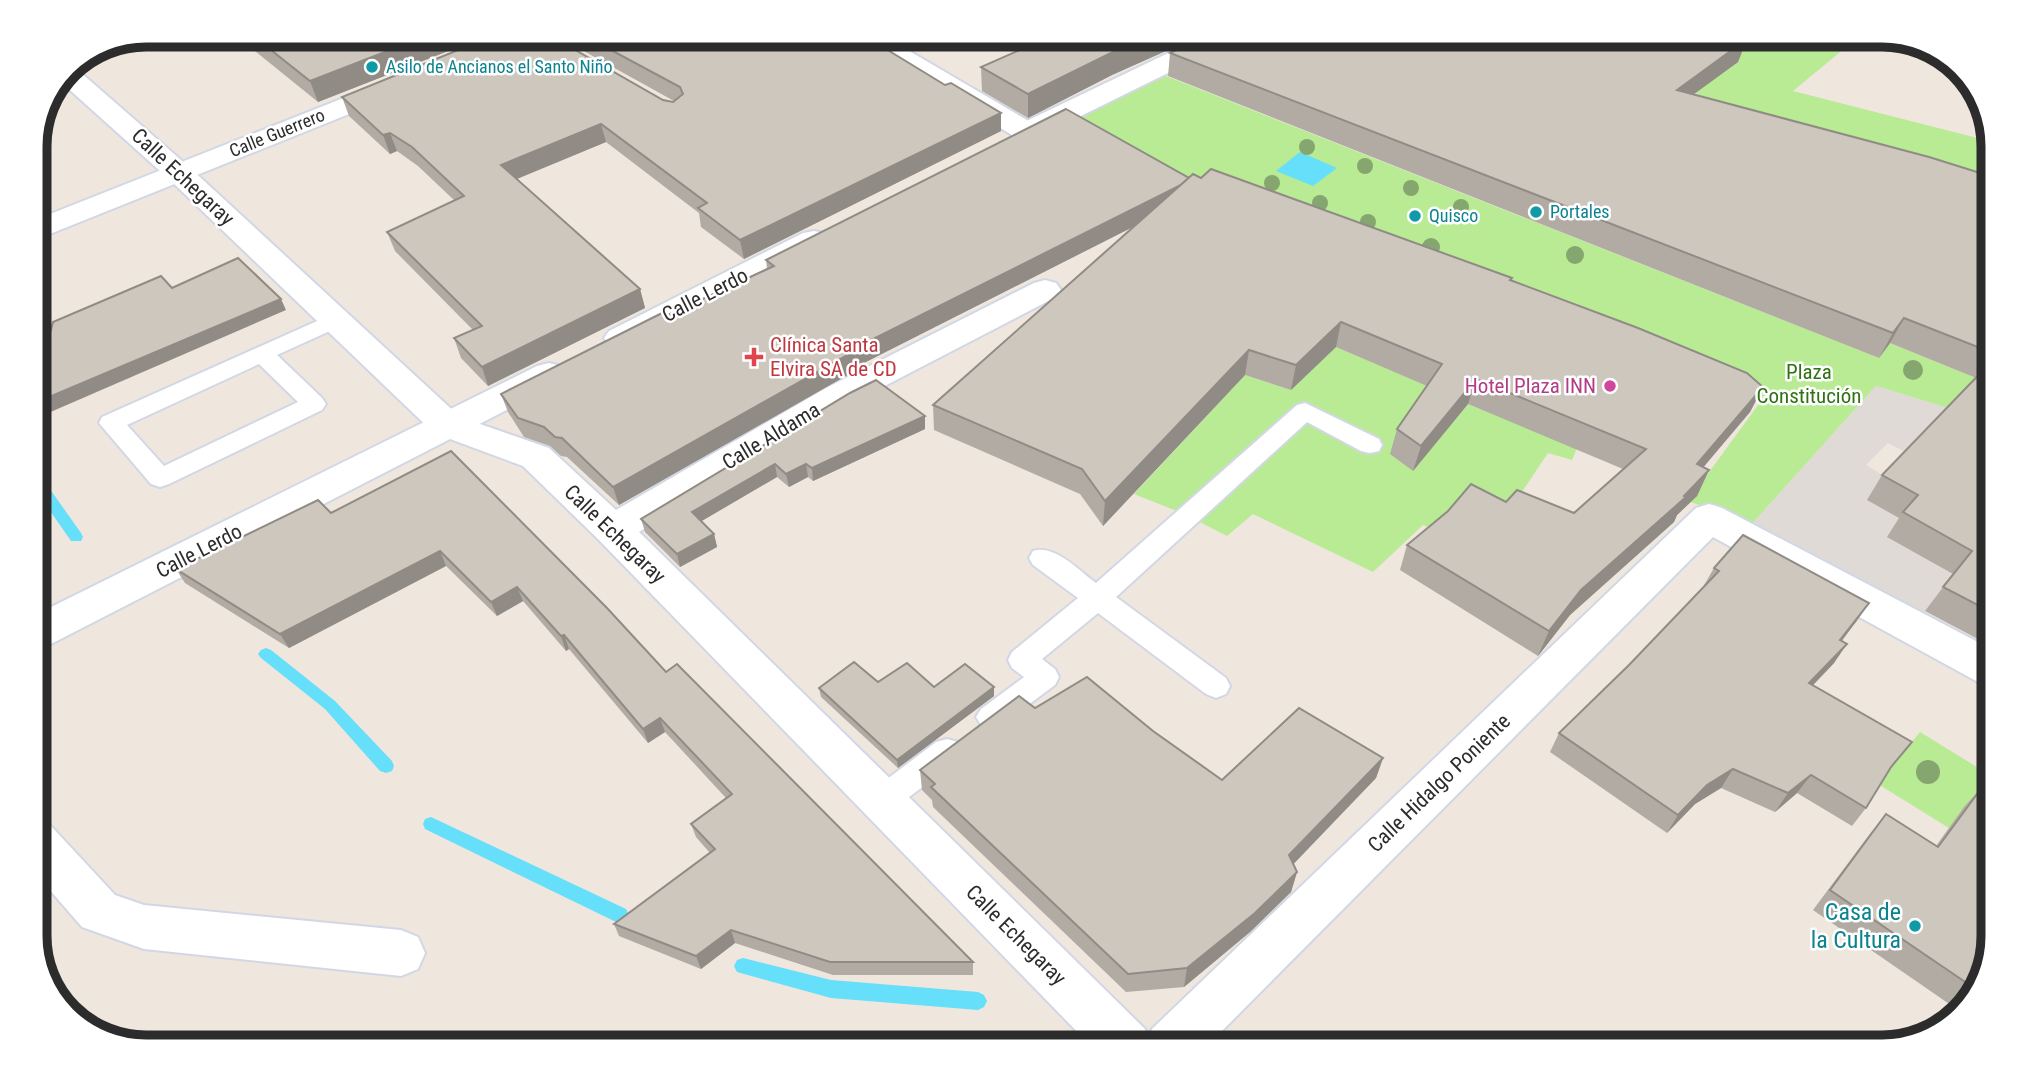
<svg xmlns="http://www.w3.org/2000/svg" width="2028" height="1082" viewBox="0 0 2028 1082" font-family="'Roboto Condensed',sans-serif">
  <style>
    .green { fill: #b8eb94 }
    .plaza { fill: #dfdad5 }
    .water { fill: #66dffb }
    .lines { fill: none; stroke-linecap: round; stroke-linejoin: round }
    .stream { fill: #66dffb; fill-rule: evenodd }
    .service-casing { stroke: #d2d7e6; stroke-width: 4 }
    .minor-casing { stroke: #d2d7e6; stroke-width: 4 }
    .tertiary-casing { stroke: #d2d7e6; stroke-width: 4 }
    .service { fill: #fff; fill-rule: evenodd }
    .minor { fill: #fff; fill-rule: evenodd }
    .tertiary { fill: #fff; fill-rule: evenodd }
    .tree { fill: #85a66e }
    .wall { fill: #b1aba3 }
    .shaded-wall { fill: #908b85 }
    .building { fill: #cec7be; stroke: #908b85; stroke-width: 2 }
    .culture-dot { fill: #0f9aa8; stroke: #fff; stroke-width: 2.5 }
    .health-dot { fill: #e0444e; stroke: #fff; stroke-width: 2.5 }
    .hotel-dot { fill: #d1479c; stroke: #fff; stroke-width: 2.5 }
    .labels { text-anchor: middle; stroke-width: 5; stroke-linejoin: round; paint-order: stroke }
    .far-culture-label { font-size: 18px; fill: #0d838f; stroke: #fff; text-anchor: start }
    .far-street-label { font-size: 18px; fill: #2c2c2c; stroke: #fff }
    .street-label { font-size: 21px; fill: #2c2c2c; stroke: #fff }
    .health-label { font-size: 21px; fill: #be3a42; stroke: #fff; text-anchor: start }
    .park-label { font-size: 21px; fill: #2e7213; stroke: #fff }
    .hotel-label { font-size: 21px; fill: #b23c85; stroke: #fff; text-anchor: end }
    .near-culture-label { font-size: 24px; fill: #0d838f; stroke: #fff; text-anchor: end }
    .rim { fill: none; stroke: #2c2c2c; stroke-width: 9 }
  </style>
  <rect width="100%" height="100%" fill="#efe6dd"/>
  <g class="green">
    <path d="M1673 35H1849L1857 38 1793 91 1993 142V205L1695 93 1740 60Z"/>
    <path d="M1166 76 1879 358 1890 343 1993 385V422L1876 386 1752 524 1688 501 1761 401 1208 193 1065 124Z"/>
    <path d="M1336 347 1435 389 1457 418 1468 404 1577 448 1572 460 1548 453 1509 511 1443 533 1423 525 1373 572 1253 514 1227 536 1182 513 1134 494 1245 375 1291 390Z"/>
    <path d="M1920 732 1993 777V824L1965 807 1949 828 1878 784Z"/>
  </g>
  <path class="plaza" d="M1876 386 1993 422 1911 455 1888 443 1866 465 1887 478 1969 557 1922 615 1752 524Z"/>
  <path class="water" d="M1300 152 1337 168 1313 186 1276 171Z"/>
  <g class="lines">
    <g class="stream">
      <path d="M40 306 46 310 41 331 35 335V308Z"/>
      <path d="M35 473 40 475 81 533 83 537 81 541H71L35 489Z"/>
      <path d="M266 648 271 650 335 701 392 761 394 766 392 771 386 773 380 771 325 709 261 658 258 654 261 650Z"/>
      <path d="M431 817 626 909 629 915 626 921 620 923 614 921 425 829 423 824 425 819Z"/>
      <path d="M743 958 831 980 978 992 984 995 987 1001 984 1007 978 1010 831 998 737 972 734 966 737 960Z"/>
    </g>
    <defs>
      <g id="service">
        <path d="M1173 40 1199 54 1190 59 1164 45 1167 41Z"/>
        <path d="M335 313 343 315 346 320 343 325 277 355 322 398 326 404 322 410 169 484 160 487 151 484 99 423 102 417ZM259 364 298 402 164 466 127 425Z"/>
        <path d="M1305 403 1379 439 1382 445 1379 451 1370 453 1361 451 1307 422 1116 597 1226 678 1230 686 1226 694 1216 698 1206 694 1098 613 1042 659 1055 669 1059 677 1055 685 1001 725 991 729 981 725 976 717 981 709 1024 677 1012 668 1008 660 1012 652 1078 598 1033 565 1029 558 1033 551C1055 544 1079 571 1096 583L1297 405Z"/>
        <path d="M947 739 958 742 962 751 958 760 892 810 881 814 870 810 866 801 870 792 936 742Z"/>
      </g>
      <g id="minor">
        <path d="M851 35H882L1037 126 1041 132 1037 138 1027 140 1017 138 855 40Z"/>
        <path d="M72 65 189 167 460 417 549 448 616 510 826 388 1034 283 1045 280 1056 283 1061 290 1056 297 850 404 639 532 1145 1029 1148 1037 1152 1029 1696 508 1709 504 1722 508 1993 650V687L1978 682 1713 537 1206 1047H1092L599 540 523 466 434 433 169 179 61 82 68 67Z"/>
        <path d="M35 820 51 826 115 895 144 905 401 930 418 937 425 953 418 969 401 976 144 949 82 927 35 873Z"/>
      </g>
      <g id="tertiary">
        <path d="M1206 35H1239L1235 40 1034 139 1024 141 1014 139 1010 133 1014 127Z"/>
        <path d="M394 78 404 80 408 86 404 92 35 240V220Z"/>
        <path d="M814 231 825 233 829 240 825 247 633 345 621 349 609 345 604 338 609 331 803 233Z"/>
        <path d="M549 363 561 366 566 374 561 382 49 645 35 650V615L537 366Z"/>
      </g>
    </defs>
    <use href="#service" class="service-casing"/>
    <use href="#minor" class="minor-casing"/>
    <use href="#tertiary" class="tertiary-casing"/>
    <use href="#service" class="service"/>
    <use href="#minor" class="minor"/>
    <use href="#tertiary" class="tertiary"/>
  </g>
  <g class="tree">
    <circle cx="1307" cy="147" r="8"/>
    <circle cx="1365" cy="166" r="8"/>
    <circle cx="1272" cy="183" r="8"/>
    <circle cx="1411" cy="188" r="8"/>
    <circle cx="1320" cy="203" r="8"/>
    <circle cx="1461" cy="207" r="8"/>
    <circle cx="1368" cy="222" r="8"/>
    <circle cx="1431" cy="247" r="9"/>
    <circle cx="1575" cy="255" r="9"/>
    <circle cx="1913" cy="370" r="10"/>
    <circle cx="1928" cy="772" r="12"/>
  </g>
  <g class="wall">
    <path d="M235 35H489L318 102Z"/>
    <path d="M555 35H863L945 85 1001 113V131L744 259 701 227 699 213 606 142 517 179 640 289 645 308 488 386 461 358 454 338 473 330 395 251 387 232 455 201 418 166 397 151 390 154 349 116 342 97 663 100 673 102 674 101Z"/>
    <path d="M1054 35H1200L1184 43 1174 38H1169L1168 50 1112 75 1028 118 982 91 981 67Z"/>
    <path d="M1747 39 1738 62 1694 94 1993 177V647L1925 611 1953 574 1887 537 1899 518 1867 500 1882 475 1976 378 1890 343 1879 358 1168 76 1170 53Z"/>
    <path d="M1189 178H1201L1511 280 1763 387 1750 412 1703 467 1709 470 1697 496 1677 515 1674 522 1570 615 1538 656 1400 570 1407 545 1506 502 1574 513 1623 469 1468 404 1413 471 1390 454 1397 429 1427 386 1336 347 1291 390 1245 375 1103 526 1080 494 934 430 933 405 1135 226 850 370 851 373 619 505 567 457 561 456 550 446 524 437 508 412 501 394 767 268 766 260Z"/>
    <path d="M850 393 925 416V429L813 481 808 477 789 487 777 477 701 521 714 534 717 547 680 567 645 532 641 519Z"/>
    <path d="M451 451 666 672 973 962V975H833L735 943 701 969 619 936 614 924 710 853 696 837 691 824 726 798 665 732 648 743 569 649 566 651 523 601 497 616 446 566 289 648 185 583 176 569 331 513Z"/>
    <path d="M1714 568 1869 603 1842 641 1834 663 1813 685 1891 768 1866 808 1852 826 1797 793 1775 812 1721 788 1695 804 1667 833 1550 752 1559 733 1629 665 1703 587Z"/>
    <path d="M878 682 934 687 994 696 898 768 821 697 819 688Z"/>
    <path d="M1035 708 1153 731 1222 780 1383 758 1376 778 1293 864 1297 872 1291 892 1250 932 1184 987 1126 992 933 807 932 800 922 790 920 770Z"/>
    <path d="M1983 786 1981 985 1958 1010 1813 910 1869 835 1886 814 1936 846 1964 807Z"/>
  </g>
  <g class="shaded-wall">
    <path d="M429 35H489L318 102 310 81Z"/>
    <path d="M1153 35H1170L1168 50 1112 75 1028 118V94L1113 52Z"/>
    <path d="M1184 35H1200L1184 43Z"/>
    <path d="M1747 39 1738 62 1668 113 1677 90Z"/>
    <path d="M1001 113V131L744 259 740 240Z"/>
    <path d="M601 124 606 142 507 183 501 165Z"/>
    <path d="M390 133 397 151 390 154 383 135Z"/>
    <path d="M1192 180 1190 198 850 370 851 373 619 505 613 487 847 352Z"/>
    <path d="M640 289 645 308 488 386 482 367Z"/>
    <path d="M281 299 286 310 39 417 35 411V403Z"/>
    <path d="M1904 318 1890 343 1879 358 1893 333Z"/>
    <path d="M1341 322 1336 347 1291 390 1296 365Z"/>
    <path d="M1249 350 1245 375 1103 526 1105 501Z"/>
    <path d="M1476 379 1468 404 1413 471 1421 446Z"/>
    <path d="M1763 387 1750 412 1685 489 1697 464Z"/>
    <path d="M925 416V429L813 481 812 468Z"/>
    <path d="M775 464 777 477 695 525 692 512Z"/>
    <path d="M806 464 808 477 789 487 786 474Z"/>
    <path d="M1709 470 1697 496 1677 515 1674 522 1570 615 1538 656 1549 631 1581 590 1684 496Z"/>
    <path d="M714 534 717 547 680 567 677 554Z"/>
    <path d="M440 551 446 566 289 648 280 634Z"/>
    <path d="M517 587 523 601 497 616 491 602Z"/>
    <path d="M1869 603 1856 622 1827 659 1840 640Z"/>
    <path d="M564 635 569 649 566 651 561 636Z"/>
    <path d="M1847 644 1834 663 1797 702 1809 683Z"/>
    <path d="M994 687V696L898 768 897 760Z"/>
    <path d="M660 718 665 732 648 743 643 729Z"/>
    <path d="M1383 758 1376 778 1284 874 1289 855Z"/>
    <path d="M1733 769 1721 788 1695 804 1667 833 1678 815 1707 785Z"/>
    <path d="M1811 775 1797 793 1775 812 1788 793Z"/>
    <path d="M1297 872 1291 892 1250 932 1184 987 1187 968Z"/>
    <path d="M731 930 735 943 701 969 696 956Z"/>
  </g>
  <g class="building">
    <path d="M252 35H429L310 81Z"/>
    <path d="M495 35H549L663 100 673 102 683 94 680 87 583 35H863L945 85 951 83 1001 113 740 240 698 208 707 203 601 124 501 165 640 289 482 367 454 338 482 326 387 232 464 196 412 147 390 133 383 135 342 97Z"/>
    <path d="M1054 35H1153L1113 52 1028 94 981 67Z"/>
    <path d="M1207 35H1737L1747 39 1677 90 1929 157 1993 177V353L1904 318 1893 333 1170 53Z"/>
    <path d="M1066 109 1189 178 1181 185 847 352 849 354 613 487 562 438 555 437 544 427 518 418 501 394 664 312 668 315 774 266 766 260Z"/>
    <path d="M1211 169 1512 278 1510 280 1638 328 1747 373 1763 387 1697 464 1709 470 1684 496 1686 497 1581 590 1549 631 1407 545 1448 511 1471 484 1506 502 1517 490 1574 513 1646 449 1476 379 1421 446 1397 429 1442 364 1341 322 1296 365 1249 350 1105 501 1082 469 933 405 1193 174 1201 178Z"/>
    <path d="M238 258 281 299 35 403V391L53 322 161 276 172 288Z"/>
    <path d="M1993 360V613L1943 587 1972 551 1903 512 1918 495 1882 475Z"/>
    <path d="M876 380 925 416 812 468 806 464 786 474 775 464 692 512 714 534 677 554 641 519 850 393Z"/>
    <path d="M451 451 607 608 666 672 677 664 973 962H830L731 930 696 956 614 924 715 849 691 824 732 794 660 718 643 729 564 635 561 636 517 587 491 602 440 551 280 634 176 569 318 500 331 513Z"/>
    <path d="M1743 535 1869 603 1840 640 1847 644 1809 683 1912 742 1891 767 1866 808 1811 775 1788 793 1733 769 1707 785 1678 815 1559 733 1629 665 1719 571 1714 568Z"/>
    <path d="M854 662 878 682 907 663 934 687 965 664 994 687 897 760 819 688Z"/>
    <path d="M1087 677 1153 731 1222 780 1299 708 1383 758 1289 855 1297 872 1255 913 1187 968 1128 974 931 787 935 784 920 770 1019 696 1035 708Z"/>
    <path d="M1983 786 1993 792V936L1981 985 1977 990 1830 890 1886 814 1938 847Z"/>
    <path d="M1492 1042 1528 1047H1489Z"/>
  </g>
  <g class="culture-dot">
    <circle cx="372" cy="67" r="7"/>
    <circle cx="1536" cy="212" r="7"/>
    <circle cx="1415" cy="216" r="7"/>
    <circle cx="1915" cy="926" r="7"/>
  </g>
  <path class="health-dot" d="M750.5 346.5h7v7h7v7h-7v7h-7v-7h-7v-7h7z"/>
  <circle class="hotel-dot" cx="1610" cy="386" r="7"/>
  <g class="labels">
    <g class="far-culture-label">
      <text x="386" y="73">Asilo de Ancianos el Santo Niño</text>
      <text x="1550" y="218">Portales</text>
      <text x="1429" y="222">Quisco</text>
    </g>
    <g class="far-street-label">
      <text transform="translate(277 133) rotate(-22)" y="6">Calle Guerrero</text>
    </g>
    <g class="street-label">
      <text transform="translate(183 177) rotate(43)" y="7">Calle Echegaray</text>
      <text transform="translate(705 295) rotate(-27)" y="7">Calle Lerdo</text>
      <text transform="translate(771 436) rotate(-31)" y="7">Calle Aldama</text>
      <text transform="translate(615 534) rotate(44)" y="7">Calle Echegaray</text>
      <text transform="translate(199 551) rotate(-27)" y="7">Calle Lerdo</text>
      <text transform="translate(1439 783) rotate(-44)" y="7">Calle Hidalgo Poniente</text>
      <text transform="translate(1016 935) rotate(45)" y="7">Calle Echegaray</text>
    </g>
    <g class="health-label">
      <text x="770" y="352">Clínica Santa<tspan x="770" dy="24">Elvira SA de CD</tspan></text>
    </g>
    <g class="park-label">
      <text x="1809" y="379">Plaza<tspan x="1809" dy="24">Constitución</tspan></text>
    </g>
    <g class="hotel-label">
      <text x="1596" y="393">Hotel Plaza INN</text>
    </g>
    <g class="near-culture-label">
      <text x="1901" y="920">Casa de<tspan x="1901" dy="28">la Cultura</tspan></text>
    </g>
  </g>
  <path d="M0 0H2028V1082H0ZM146 47H1882A99 99 0 0 1 1981 146V936A99 99 0 0 1 1882 1035H146A99 99 0 0 1 47 936V146A99 99 0 0 1 146 47Z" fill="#fff" fill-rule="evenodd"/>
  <path class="rim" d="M146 47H1882A99 99 0 0 1 1981 146V936A99 99 0 0 1 1882 1035H146A99 99 0 0 1 47 936V146A99 99 0 0 1 146 47Z"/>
</svg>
